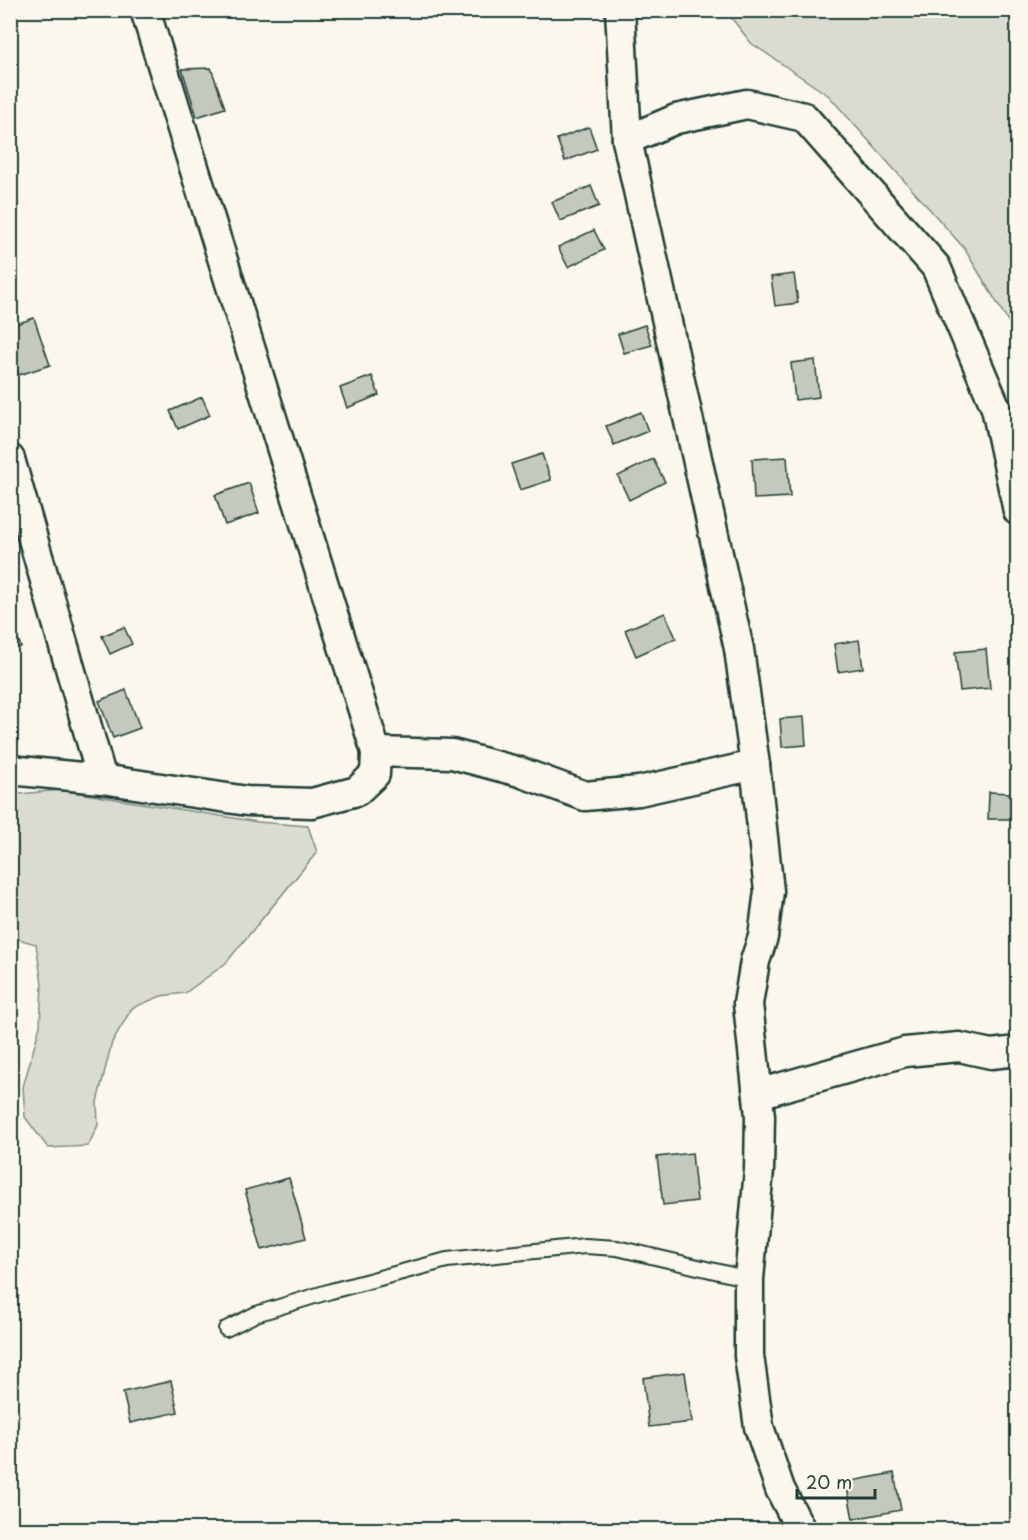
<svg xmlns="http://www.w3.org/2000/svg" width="1028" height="1540" viewBox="0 0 1028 1540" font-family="'Playpen Sans',sans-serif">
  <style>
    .green { fill: #dbdcd1; stroke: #7d8c82; stroke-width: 1.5 }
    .building { fill: #c4c9be; stroke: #1f3d34; stroke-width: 1.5 }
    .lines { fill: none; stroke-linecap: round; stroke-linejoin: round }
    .service-casing { stroke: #1f3d34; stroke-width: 18 }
    .minor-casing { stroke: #1f3d34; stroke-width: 33 }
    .service { stroke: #fbf7ec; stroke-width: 14 }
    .minor { stroke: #fbf7ec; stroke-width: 28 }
  </style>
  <rect width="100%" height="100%" fill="#fbf7ec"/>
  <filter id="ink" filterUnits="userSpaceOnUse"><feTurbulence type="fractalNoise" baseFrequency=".0167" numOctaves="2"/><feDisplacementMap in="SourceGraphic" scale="12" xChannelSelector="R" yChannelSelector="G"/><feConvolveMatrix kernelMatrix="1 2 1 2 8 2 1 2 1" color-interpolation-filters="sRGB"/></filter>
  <g filter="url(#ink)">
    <g class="green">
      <path d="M726 11H1017V336L964 248 829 96 751 43Z"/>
      <path d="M60 790 258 822 308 826 317 852 225 964 185 993 161 996 132 1008 112 1042 97 1102 98 1125 88 1146 48 1148 25 1117 23 1087 40 1026 42 984 36 944 11 937 10 795Z"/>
    </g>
    <g class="building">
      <path d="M211 68 225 108 197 117 182 69Z"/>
      <path d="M589 127 597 149 565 161 557 139Z"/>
      <path d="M591 186 599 206 560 221 552 202Z"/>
      <path d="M594 230 604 250 568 267 558 247Z"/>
      <path d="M794 274 798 303 775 306 771 277Z"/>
      <path d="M34 318 50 365 19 375 10 350V326Z"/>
      <path d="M645 325 652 345 624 353 618 334Z"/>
      <path d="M815 360 819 397 795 400 791 363Z"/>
      <path d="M372 376 379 395 347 408 340 388Z"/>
      <path d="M202 397 210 415 178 429 170 411Z"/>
      <path d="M641 412 648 431 614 445 606 426Z"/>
      <path d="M542 454 551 480 520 490 511 464Z"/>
      <path d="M787 457 790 497 754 499 752 459Z"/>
      <path d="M653 459 665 482 629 500 618 476Z"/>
      <path d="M249 483 259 513 225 525 215 495Z"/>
      <path d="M665 613 676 638 636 656 625 630Z"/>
      <path d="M10 616 21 647 10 650Z"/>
      <path d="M124 627 132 644 110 654 102 636Z"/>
      <path d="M859 640 863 668 838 672 834 644Z"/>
      <path d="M986 649 990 688 960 691 955 652Z"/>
      <path d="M126 690 140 728 113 738 99 701Z"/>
      <path d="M804 717 806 745 782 747 780 719Z"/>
      <path d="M989 792 1010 793V819H988Z"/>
      <path d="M692 1153 697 1201 663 1205 657 1157Z"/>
      <path d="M289 1178 306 1238 262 1250 245 1190Z"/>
      <path d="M685 1372 692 1422 649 1427 643 1378Z"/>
      <path d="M171 1381 178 1412 130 1423 123 1392Z"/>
      <path d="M894 1473 901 1510 853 1519 846 1482Z"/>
    </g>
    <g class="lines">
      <defs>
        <path id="service" d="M226 1329 256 1314 331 1291 447 1260 585 1246 617 1248 749 1279"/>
        <g id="minor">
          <path d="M145 10 376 752"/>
          <path d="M620 10 627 140 739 649 755 765"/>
          <path d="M627 140 676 119 747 104 804 117 936 267 996 408 1018 511"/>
          <path d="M10 459 102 779"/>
          <path d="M10 769 20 771 102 779 247 801 312 803 357 791 375 774 376 752 452 754 520 772 585 796 639 791 755 765 769 891 763 937 755 961 748 1004 760 1116 759 1170 749 1279V1356L759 1427 780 1489 801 1530"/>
          <path d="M758 1094 905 1052 959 1047 991 1054 1018 1051"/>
        </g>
      </defs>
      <use href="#service" class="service-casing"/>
      <use href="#minor" class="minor-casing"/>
      <use href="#service" class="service"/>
      <use href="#minor" class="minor"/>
    </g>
  </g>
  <rect width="1028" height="1540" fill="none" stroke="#fbf7ec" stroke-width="36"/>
  <rect x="18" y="18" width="992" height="1504" fill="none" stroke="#1f3d34" stroke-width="2" filter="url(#ink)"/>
  <path d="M797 1489v9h78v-9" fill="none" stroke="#1f3d34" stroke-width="3"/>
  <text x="806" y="1489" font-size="18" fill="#1f3d34" stroke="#fbf7ec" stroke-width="4.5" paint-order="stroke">20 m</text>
</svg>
